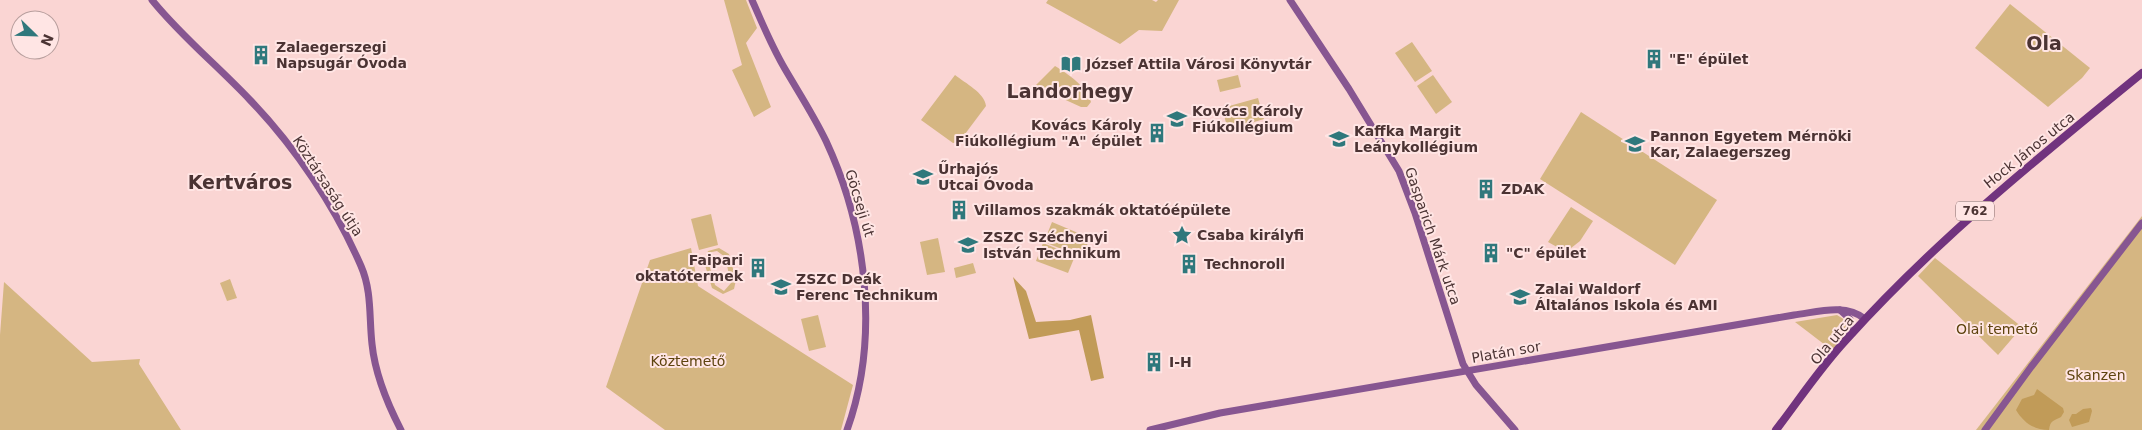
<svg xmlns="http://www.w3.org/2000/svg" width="2142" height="430" viewBox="0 0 2142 430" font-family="'DejaVu Sans',sans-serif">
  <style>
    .green { fill: #d5b682; fill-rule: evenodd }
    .forest { fill: #c19b58 }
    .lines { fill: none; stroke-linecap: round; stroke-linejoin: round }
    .secondary { stroke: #875691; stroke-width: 7 }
    .primary { stroke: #71337e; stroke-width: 8 }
    .labels { text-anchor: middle; stroke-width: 4; stroke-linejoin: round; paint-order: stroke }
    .shield { fill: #ffe5e4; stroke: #816868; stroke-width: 1 }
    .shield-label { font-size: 12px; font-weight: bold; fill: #4b3333 }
    .poi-label { font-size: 14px; font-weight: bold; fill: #4b3333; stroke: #ffe5e4; text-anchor: start }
    .street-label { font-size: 14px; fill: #4b3333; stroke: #ffe5e4 }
    .park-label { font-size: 14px; fill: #5e430e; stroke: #ffe5e4 }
    .district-label { font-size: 19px; font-weight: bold; fill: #4b3333; stroke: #ffe5e4 }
  </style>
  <rect width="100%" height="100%" fill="#fad5d3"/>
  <g class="green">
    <path d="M724 0H746L757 28 746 43 771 107 754 117 732 70 742 65Z"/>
    <path d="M1048 0H1152L1156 2 1158 0H1179L1162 31 1139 30 1120 44 1046 3Z"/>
    <path d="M2010 4 2090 68 2082 78 2048 107 1975 48Z"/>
    <path d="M1412 42 1432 71 1415 82 1395 53Z"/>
    <path d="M1055 66C1068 74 1086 86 1091 102L1087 107H1081L1035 86Z"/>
    <path d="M955 75C965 83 985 93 986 106L959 142 953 143 921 120Z"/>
    <path d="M1238 75 1241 87 1220 92 1217 80Z"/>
    <path d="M1433 75 1452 102 1436 114 1417 86Z"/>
    <path d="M1258 98 1264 119 1228 130 1222 108Z"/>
    <path d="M1581 112 1717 200 1675 265 1540 179Z"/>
    <path d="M1571 207 1593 221 1580 241 1566 252 1548 242Z"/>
    <path d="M711 214 718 245 699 250 691 219Z"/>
    <path d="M2142 216V430H1976Z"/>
    <path d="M1052 222 1090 238 1082 257 1044 242Z"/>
    <path d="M938 238 945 272 927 275 920 242Z"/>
    <path d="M1043 243 1075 256 1068 273 1036 261Z"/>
    <path d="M691 248 698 286 853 385 841 430H665L606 387 650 260Z"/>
    <path d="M719 248 729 254 736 280 734 289 723 294 712 288 704 262 708 251ZM717 251 725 257 731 283 724 291 715 285 708 261 712 252Z"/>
    <path d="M1935 258 2022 327 1998 355 1918 276Z"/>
    <path d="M973 263 976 273 956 278 954 268Z"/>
    <path d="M230 279 237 298 227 301 220 283Z"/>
    <path d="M4 282 92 362 140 359 139 364 181 430H0V335Z"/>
    <path d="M818 315 826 347 809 351 801 319Z"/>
    <path d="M1837 315 1845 320 1848 329 1846 335 1833 351 1795 322Z"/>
  </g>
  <g class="forest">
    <path d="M1013 277 1026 291 1036 322 1070 320 1091 315 1104 378 1091 381 1079 330 1029 339Z"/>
    <path d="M2037 389 2063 408 2064 412 2061 417C2054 421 2050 420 2049 430 2034 430 2024 423 2016 410L2022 399 2034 395Z"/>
    <path d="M2091 408 2092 411 2089 422 2072 427 2069 420 2072 414H2076L2083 409Z"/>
  </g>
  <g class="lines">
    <g class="secondary">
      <path d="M152 0C181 36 218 66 250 100 295 147 335 206 361 266 372 291 369 318 372 344 375 374 387 403 401 430"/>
      <path d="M752 0C762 23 772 47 785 69 799 93 814 116 826 141 867 229 880 338 847 430"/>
      <path d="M1290 0 1349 89 1399 171 1415 213 1463 364 1476 385 1515 430"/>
      <path d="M1840 310 1850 319V335"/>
      <path d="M1150 430 1220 413 1794 315C1818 312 1845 303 1865 319"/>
      <path d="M1985 430 2031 367 2142 223"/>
    </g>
    <path class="primary" d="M1776 430C1799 400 1820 368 1846 340 1935 241 2039 157 2142 73"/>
  </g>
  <defs>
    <symbol id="building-bare" viewBox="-9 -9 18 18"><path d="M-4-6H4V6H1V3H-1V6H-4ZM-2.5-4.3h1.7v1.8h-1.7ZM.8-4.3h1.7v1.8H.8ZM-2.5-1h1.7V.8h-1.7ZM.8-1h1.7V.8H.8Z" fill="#2f787c" stroke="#ffe5e4" stroke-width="2.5" paint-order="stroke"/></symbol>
    <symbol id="library-bare" viewBox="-9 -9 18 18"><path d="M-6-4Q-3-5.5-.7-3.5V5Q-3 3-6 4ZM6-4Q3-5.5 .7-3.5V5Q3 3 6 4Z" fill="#2f787c" stroke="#ffe5e4" stroke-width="2.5" paint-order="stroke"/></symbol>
    <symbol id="school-bare" viewBox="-9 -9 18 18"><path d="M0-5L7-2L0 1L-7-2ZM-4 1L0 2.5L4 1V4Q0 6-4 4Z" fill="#2f787c" stroke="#ffe5e4" stroke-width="2.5" paint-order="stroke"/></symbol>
    <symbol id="university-bare" viewBox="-9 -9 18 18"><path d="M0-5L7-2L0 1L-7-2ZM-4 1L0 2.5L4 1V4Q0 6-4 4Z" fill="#2f787c" stroke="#ffe5e4" stroke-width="2.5" paint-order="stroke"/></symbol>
    <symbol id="sight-bare" viewBox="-9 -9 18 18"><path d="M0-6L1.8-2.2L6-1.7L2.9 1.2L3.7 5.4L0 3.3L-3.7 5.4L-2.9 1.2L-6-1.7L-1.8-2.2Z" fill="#2f787c" stroke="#ffe5e4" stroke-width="2.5" paint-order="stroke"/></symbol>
  </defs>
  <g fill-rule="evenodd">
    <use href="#building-bare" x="247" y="41" width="28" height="28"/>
    <use href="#building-bare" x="1640" y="45" width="28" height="28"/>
    <use href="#library-bare" x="1057" y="50" width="28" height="28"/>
    <use href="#school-bare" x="1163" y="105" width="28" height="28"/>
    <use href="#building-bare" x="1143" y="119" width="28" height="28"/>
    <use href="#school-bare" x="1325" y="125" width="28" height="28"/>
    <use href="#university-bare" x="1621" y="130" width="28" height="28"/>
    <use href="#school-bare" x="909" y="163" width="28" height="28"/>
    <use href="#building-bare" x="1472" y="175" width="28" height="28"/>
    <use href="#building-bare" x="945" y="196" width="28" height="28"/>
    <use href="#sight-bare" x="1168" y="221" width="28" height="28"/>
    <use href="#school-bare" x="954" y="231" width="28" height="28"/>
    <use href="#building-bare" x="1477" y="239" width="28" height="28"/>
    <use href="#building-bare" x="1175" y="250" width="28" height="28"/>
    <use href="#building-bare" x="744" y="254" width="28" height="28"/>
    <use href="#school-bare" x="767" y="273" width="28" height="28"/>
    <use href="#school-bare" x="1506" y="283" width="28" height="28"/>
    <use href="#building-bare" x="1140" y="348" width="28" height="28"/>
  </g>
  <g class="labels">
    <rect class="shield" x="1956" y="201.5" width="38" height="19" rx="4"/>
    <g class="shield-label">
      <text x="1975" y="215">762</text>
    </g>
    <g class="poi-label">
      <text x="276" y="52">Zalaegerszegi<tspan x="276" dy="16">Napsugár Óvoda</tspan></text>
      <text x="1669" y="64">"E" épület</text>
      <text x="1086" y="69">József Attila Városi Könyvtár</text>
      <text x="1192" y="116">Kovács Károly<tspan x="1192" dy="16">Fiúkollégium</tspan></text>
      <text x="1142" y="130" text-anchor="end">Kovács Károly<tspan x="1142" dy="16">Fiúkollégium "A" épület</tspan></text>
      <text x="1354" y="136">Kaffka Margit<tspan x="1354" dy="16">Leánykollégium</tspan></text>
      <text x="1650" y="141">Pannon Egyetem Mérnöki<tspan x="1650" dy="16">Kar, Zalaegerszeg</tspan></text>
      <text x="938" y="174">Űrhajós<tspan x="938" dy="16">Utcai Óvoda</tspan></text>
      <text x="1501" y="194">ZDAK</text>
      <text x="974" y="215">Villamos szakmák oktatóépülete</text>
      <text x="1197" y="240">Csaba királyfi</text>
      <text x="983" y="242">ZSZC Széchenyi<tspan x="983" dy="16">István Technikum</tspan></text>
      <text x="1506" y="258">"C" épület</text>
      <text x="743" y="265" text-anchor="end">Faipari<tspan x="743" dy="16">oktatótermek</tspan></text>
      <text x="1204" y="269">Technoroll</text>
      <text x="796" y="284">ZSZC Deák<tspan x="796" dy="16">Ferenc Technikum</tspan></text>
      <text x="1535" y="294">Zalai Waldorf<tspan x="1535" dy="16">Általános Iskola és AMI</tspan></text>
      <text x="1169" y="367">I-H</text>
    </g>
    <g class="street-label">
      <text transform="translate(2029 150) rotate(-39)" y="5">Hock János utca</text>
      <text transform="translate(328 186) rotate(57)" y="5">Köztársaság útja</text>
      <text transform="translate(860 203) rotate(73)" y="5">Göcseji út</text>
      <text transform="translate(1433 236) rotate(71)" y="5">Gasparich Márk utca</text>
      <text transform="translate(1832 340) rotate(-50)" y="5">Ola utca</text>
      <text transform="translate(1506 352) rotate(-10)" y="5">Platán sor</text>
    </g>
    <g class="park-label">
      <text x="1997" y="334">Olai temető</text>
      <text x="688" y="366">Köztemető</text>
      <text x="2096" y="380">Skanzen</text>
    </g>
    <g class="district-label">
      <text x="2044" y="50">Ola</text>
      <text x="1070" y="98">Landorhegy</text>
      <text x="240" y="189">Kertváros</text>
    </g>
  </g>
  <g transform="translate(35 35) rotate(113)"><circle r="24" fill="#ffe5e4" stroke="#b79e9d"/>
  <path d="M0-4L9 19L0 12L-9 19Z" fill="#2f787c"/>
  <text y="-8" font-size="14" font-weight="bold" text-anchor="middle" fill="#4b3333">N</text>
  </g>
</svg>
